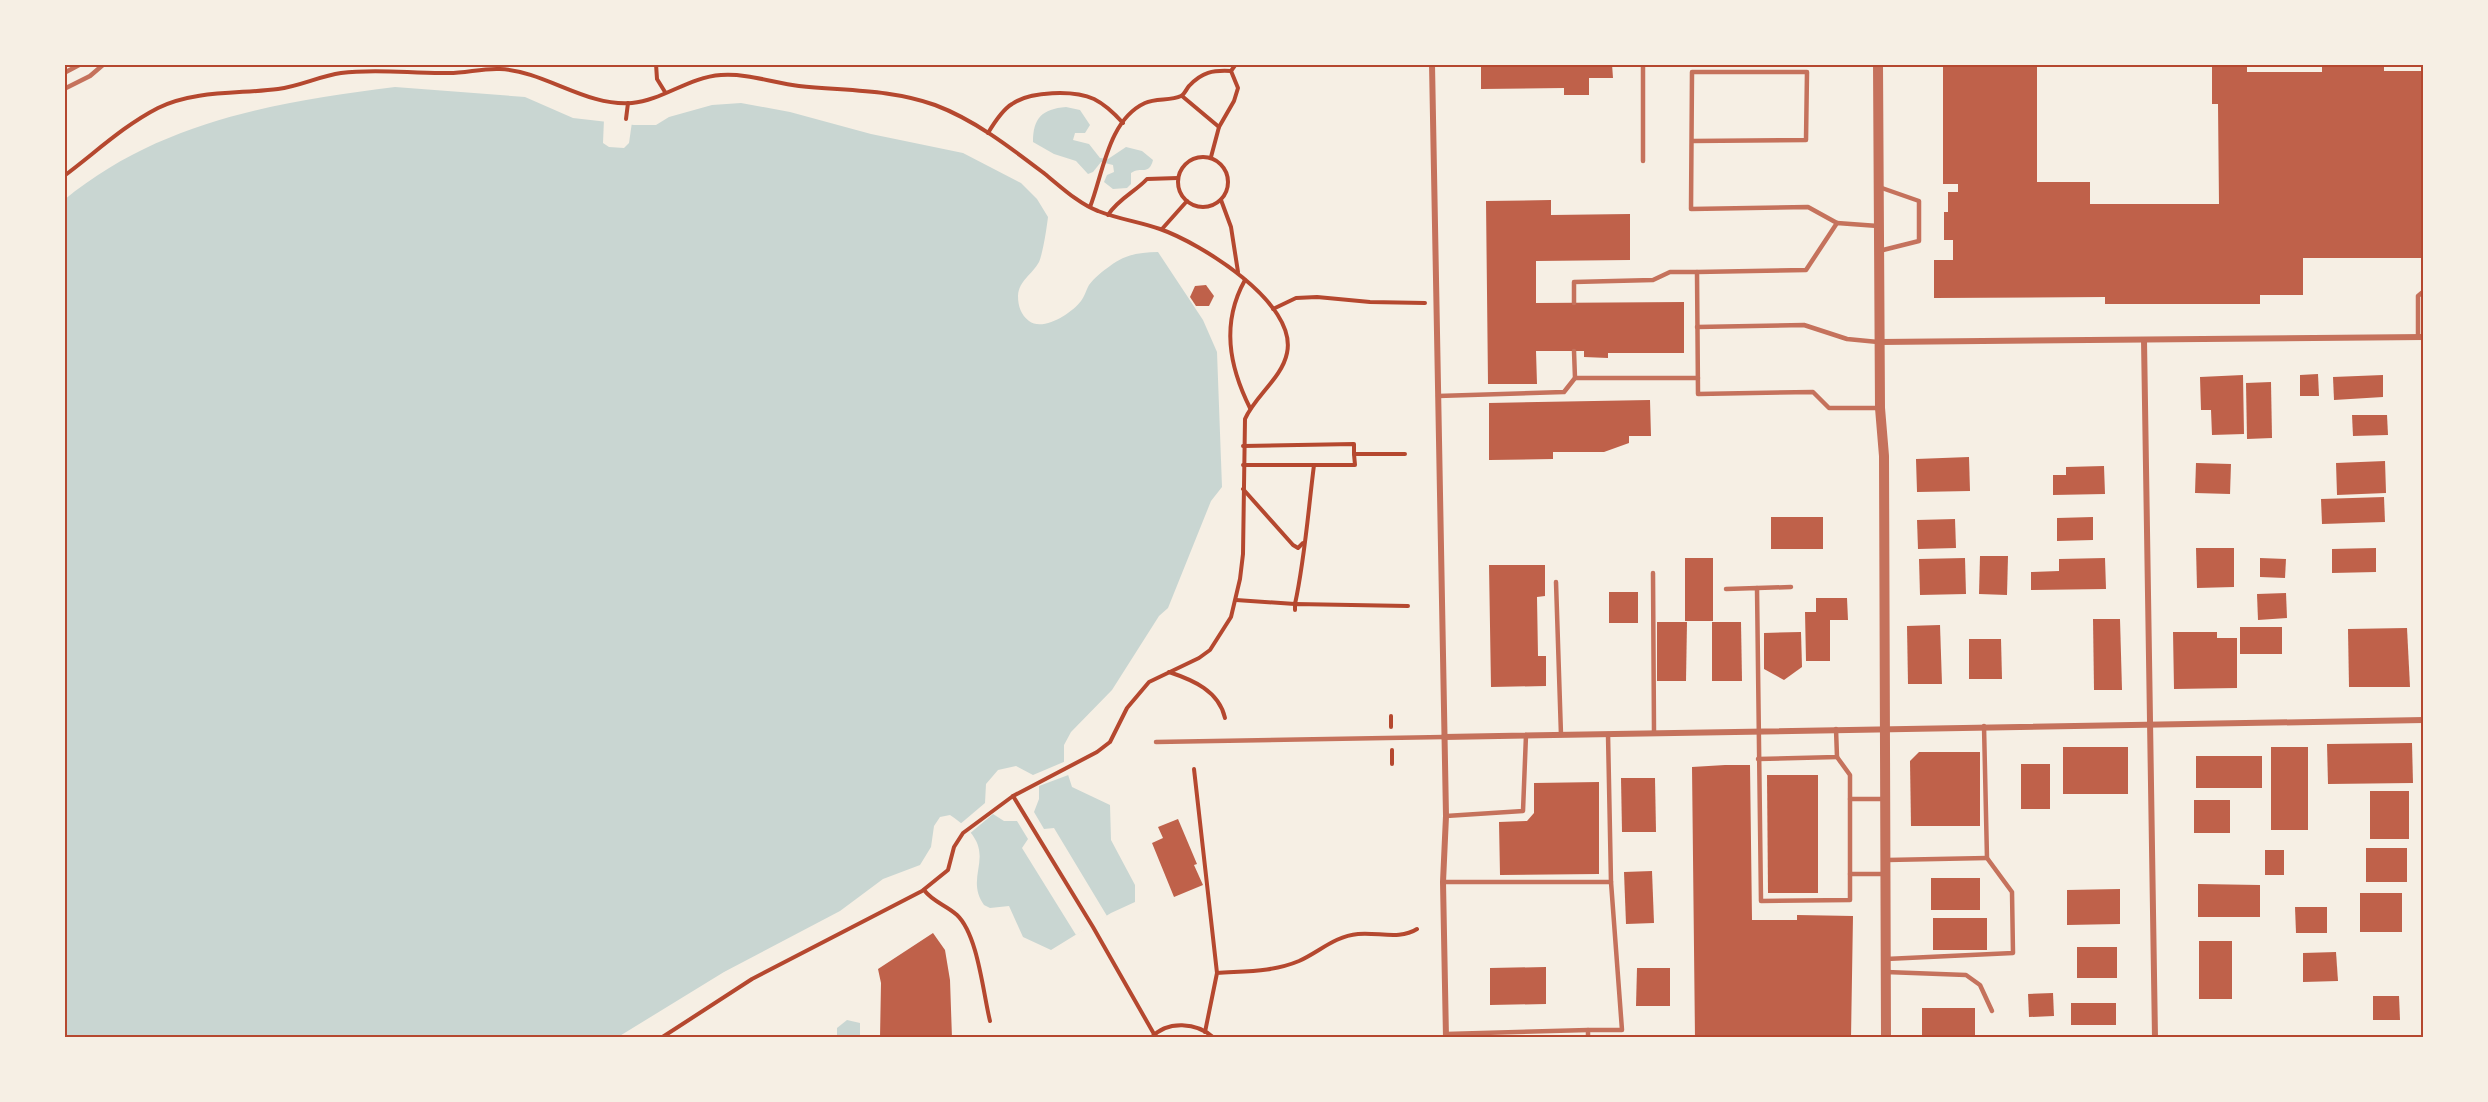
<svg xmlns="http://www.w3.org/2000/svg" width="2488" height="1102" viewBox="0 0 2488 1102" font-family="Signika,sans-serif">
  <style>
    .water { fill: #c9d6d2 }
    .pier { fill: #f6efe4 }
    .building { fill: #bf614a }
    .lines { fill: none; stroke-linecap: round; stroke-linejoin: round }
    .path { stroke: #b5482f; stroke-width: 4 }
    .service { stroke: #c5725c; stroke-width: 4.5 }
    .minor { stroke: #c5725c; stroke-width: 6 }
    .tertiary { stroke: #c5725c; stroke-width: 10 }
    .neatline { fill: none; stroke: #b5482f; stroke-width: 2 }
  </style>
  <rect width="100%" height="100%" fill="#f6efe4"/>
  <g class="water">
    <path d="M395 87 525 97 573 118 634 125H656L669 117 712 105 741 103 790 112 871 134 963 153 1021 183 1037 199 1048 217C1047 226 1043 253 1039 262 1032 275 1019 280 1018 296 1018 306 1021 315 1029 321 1043 332 1072 313 1081 301 1085 296 1086 290 1089 285 1094 278 1103 271 1110 266 1124 255 1140 252 1158 252L1203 320 1217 352 1222 487 1211 501 1168 608 1159 616 1112 690 1071 732 1064 745V762L1072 787 1110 805 1111 840 1135 885V902L1111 913 1051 950 1023 937 1009 906 990 908 984 905C961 872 1006 852 950 815L940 817 934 826 931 847 920 865 883 879 840 911 724 972 618 1037 65 1038 64 200C160 121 276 102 395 87Z"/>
    <path d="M1066 107 1080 110 1090 125 1085 133H1075L1073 140 1089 144 1100 158 1108 159 1126 147 1142 151 1153 160C1149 176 1141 166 1131 173V184L1127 188 1113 189 1104 182 1107 175 1114 172 1113 165 1101 162 1093 172 1088 174 1076 161 1054 154 1033 142C1033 118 1042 109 1066 107Z"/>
    <path d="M847 1020 860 1023V1037H837V1028Z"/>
  </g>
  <g class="pier">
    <path d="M604 119 632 122 629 143 624 148 609 147 603 143Z"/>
    <path d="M1066 761 1071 774 1039 786V799L1034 812 1044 829 1054 828 1107 916 1076 935 1022 848 1028 839 1017 821H1004L993 814 968 835 959 825 985 803 986 784 998 770 1016 766 1033 775Z"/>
  </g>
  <g class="building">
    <path d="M1481 64H1612L1613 78H1589V95H1564V88L1481 89Z"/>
    <path d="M2322 64H2384V71H2424V258H2303V295H2260V304H2105V297L1934 298V260H1953V240H1944V212H1948V192H1958V184H1943V67L2037 66V182H2090V204H2219L2218 104H2212V67L2247 66V72H2322Z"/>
    <path d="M1551 200V215L1630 214V260L1536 261V303L1684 302V353H1608V358L1584 357V351H1536L1537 384H1488L1486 201Z"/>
    <path d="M1206 285 1214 296 1209 306H1196L1190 297 1195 286Z"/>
    <path d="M2318 374 2319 396H2300V375Z"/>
    <path d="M2243 375 2244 434 2212 435 2211 410H2201L2200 377Z"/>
    <path d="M2383 375V397L2334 400 2333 377Z"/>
    <path d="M2271 382 2272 438 2247 439 2246 383Z"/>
    <path d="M1650 400 1651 436H1629V443L1604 452H1553V459L1489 460V403Z"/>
    <path d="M2352 415H2387L2388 435 2353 436Z"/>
    <path d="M1969 457 1970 491 1917 492 1916 459Z"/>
    <path d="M2385 461 2386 493 2337 495 2336 463Z"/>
    <path d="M2196 463 2231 464 2230 494 2195 493Z"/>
    <path d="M2104 466 2105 494 2053 495V475H2066V467Z"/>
    <path d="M2384 497 2385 522 2322 524 2321 499Z"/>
    <rect x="1771" y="517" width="52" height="32"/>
    <path d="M2093 517V540L2057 541V518Z"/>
    <path d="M1955 519 1956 548 1918 549 1917 520Z"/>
    <path d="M2196 548H2234V587L2197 588Z"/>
    <path d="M2376 548V572L2332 573V549Z"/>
    <path d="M1980 556H2008L2007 595 1979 594Z"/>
    <rect x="1685" y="558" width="28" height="63"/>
    <path d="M1965 558 1966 594 1920 595 1919 559Z"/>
    <path d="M2105 558 2106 589 2031 590V572L2059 571V559Z"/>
    <path d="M2260 558 2286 559 2285 578 2260 577Z"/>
    <path d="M1489 565H1545V596L1537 597 1538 656H1546V686L1491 687Z"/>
    <rect x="1609" y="592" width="29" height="31"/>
    <path d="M2286 593 2287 618 2258 620 2257 594Z"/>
    <path d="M1816 598H1847L1848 620H1830V661H1806L1805 612H1816Z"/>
    <path d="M2093 619H2120L2122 690H2094Z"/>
    <path d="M1657 622H1687L1686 681H1657Z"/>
    <path d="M1712 622H1741L1742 681H1712Z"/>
    <path d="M1940 625 1942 684H1908L1907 626Z"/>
    <rect x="2240" y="627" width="42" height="27"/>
    <path d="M2407 628 2410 687H2349L2348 629Z"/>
    <path d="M1801 632 1802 667 1784 680 1764 669V633Z"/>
    <path d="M2173 632H2217V638H2237V688L2174 689Z"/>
    <path d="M1969 639H2001L2002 679H1969Z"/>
    <path d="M2412 743 2413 783 2328 784 2327 744Z"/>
    <rect x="2063" y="747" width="65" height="47"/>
    <rect x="2271" y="747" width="37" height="83"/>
    <path d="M1919 752H1980V826H1911L1910 761Z"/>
    <rect x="2196" y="756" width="66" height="32"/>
    <rect x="2021" y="764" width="29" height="45"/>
    <path d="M1725 765H1750L1752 920H1797V915L1853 916 1851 1038H1695L1692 767Z"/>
    <path d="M1767 775H1818V893H1768Z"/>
    <path d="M1621 778H1655L1656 832H1622Z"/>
    <path d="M1599 782V874L1500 875 1499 822 1527 821 1534 813V783Z"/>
    <rect x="2370" y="791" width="39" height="48"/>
    <rect x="2194" y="800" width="36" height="33"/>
    <path d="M1178 819 1197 864 1194 865 1203 885 1174 897 1152 843 1163 838 1158 827Z"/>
    <rect x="2366" y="848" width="41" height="34"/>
    <rect x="2265" y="850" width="19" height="25"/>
    <path d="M1652 871 1654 923 1626 924 1624 872Z"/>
    <rect x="1931" y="878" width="49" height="32"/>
    <path d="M2198 884 2260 885V917H2198Z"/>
    <path d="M2120 889V924L2067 925V890Z"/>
    <rect x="2360" y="893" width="42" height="39"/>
    <path d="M2295 907H2327V933H2296Z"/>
    <rect x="1933" y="918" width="54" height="32"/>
    <path d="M933 933 945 950 950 980 952 1038H880L881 983 878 969Z"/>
    <rect x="2199" y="941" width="33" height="58"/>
    <rect x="2077" y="947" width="40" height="31"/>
    <path d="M2336 952 2338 981 2303 982V953Z"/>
    <path d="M1546 967V1004L1490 1005V968Z"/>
    <path d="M1637 968H1670V1006H1636Z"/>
    <path d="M2053 993 2054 1016 2029 1017 2028 994Z"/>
    <path d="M2373 996H2399L2400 1020H2373Z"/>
    <rect x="2071" y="1003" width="45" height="22"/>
    <rect x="1922" y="1008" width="53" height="27"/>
    <rect x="2195" y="1035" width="49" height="3"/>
    <rect x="2353" y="1035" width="36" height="3"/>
  </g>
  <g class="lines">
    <g class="path">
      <path d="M656 64 657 79 665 92"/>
      <path d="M1182 96 1219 127"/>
      <path d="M626 119 628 103"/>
      <path d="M988 133C994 123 1002 110 1012 104 1030 91 1074 90 1094 99 1106 105 1114 113 1123 123"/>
      <circle cx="1203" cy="182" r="25"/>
      <path d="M1211 157 1219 127 1234 101 1238 88 1231 71 1236 64"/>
      <path d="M64 176C95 153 123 126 158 108 195 90 239 94 278 89 300 86 320 76 341 73 378 68 413 74 449 73 466 73 483 68 500 69 545 71 586 107 632 103 663 100 689 77 721 75 747 73 774 83 799 86 846 91 890 89 935 105 975 120 1011 148 1045 174 1061 187 1079 204 1098 211 1118 219 1140 222 1160 229 1200 243 1298 303 1287 353 1282 378 1255 396 1245 419L1243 554 1240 579 1231 617 1210 650 1199 658 1149 682 1127 708 1110 742 1097 752 1013 796 963 833 954 847 948 870 922 891 752 979 661 1038"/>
      <path d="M1221 200 1231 227 1238 272"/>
      <path d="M1090 207C1103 174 1108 120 1145 103 1156 98 1171 101 1181 96 1184 95 1187 88 1189 86 1202 72 1213 70 1231 71"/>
      <path d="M1108 215C1118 199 1135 192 1147 179L1178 178"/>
      <path d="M1162 229 1187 201"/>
      <path d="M1245 280C1221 323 1229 366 1250 408"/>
      <path d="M1273 309 1296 298 1317 297 1370 302 1425 303"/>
      <path d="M1243 446 1354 444V454"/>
      <path d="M1243 465H1355L1354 454H1405"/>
      <path d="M1243 489 1293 545 1298 548 1303 543"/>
      <path d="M1236 600 1295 604C1305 558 1308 512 1314 465"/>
      <path d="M1295 610V604L1408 606"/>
      <path d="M1169 672C1193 680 1219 691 1225 718"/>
      <path d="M1391 716V727"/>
      <path d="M1392 750V764"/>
      <path d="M1194 769 1217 973"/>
      <path d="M1013 796 1093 927 1154 1034"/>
      <path d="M924 890C933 902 946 905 957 915 978 935 983 993 990 1021"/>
      <path d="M1205 1032 1217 973C1245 971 1273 972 1299 961 1319 952 1335 936 1358 934 1378 932 1400 940 1417 929"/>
      <path d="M1151 1038C1167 1020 1197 1022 1214 1038"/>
    </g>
    <g class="service">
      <path d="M1643 64V161"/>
      <path d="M64 73 81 64"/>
      <path d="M64 89 90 76 104 64"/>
      <path d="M1692 141 1806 140 1807 72H1692L1691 209 1808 207 1837 223"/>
      <path d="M1879 187 1919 201V241L1879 251"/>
      <path d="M1878 226 1837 223 1806 270 1697 272 1698 394 1813 392 1829 408H1880"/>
      <path d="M1574 303V282L1653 280 1670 272H1697"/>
      <path d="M1697 327 1804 325 1847 339 1878 342"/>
      <path d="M2418 337V296L2424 291"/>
      <path d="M1575 378H1698"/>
      <path d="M1438 396 1564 392 1575 378 1574 351"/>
      <path d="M1653 573 1654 733"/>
      <path d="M1556 582 1561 735"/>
      <path d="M1757 588 1791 587"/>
      <path d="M1726 589 1757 588 1761 901 1850 900V874H1884"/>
      <path d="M1156 742 1444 737"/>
      <path d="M1837 757 1850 775V874"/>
      <path d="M1758 759 1837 757 1836 729"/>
      <path d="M1850 799H1886"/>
      <path d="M1446 816 1523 811 1526 735"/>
      <path d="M1887 860 1987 858"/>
      <path d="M1443 882H1611"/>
      <path d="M1886 959 2013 953 2012 892 1987 858 1984 726"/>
      <path d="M1886 972 1966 975 1980 985 1992 1011"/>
      <path d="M1446 1034 1588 1030"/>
      <path d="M1588 1038V1030H1622L1611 882 1608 734"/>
    </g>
    <g class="minor">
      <path d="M1432 64 1446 816 1443 882 1446 1038"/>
      <path d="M2144 340 2155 1038"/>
      <path d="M1880 342 2424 337"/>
      <path d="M1444 737 2424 720"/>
    </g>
    <path class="tertiary" d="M1878 64 1880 408 1884 456 1886 1038"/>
  </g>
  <rect width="2488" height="1102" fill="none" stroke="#f6efe4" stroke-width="132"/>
  <rect x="66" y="66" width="2356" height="970" class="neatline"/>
</svg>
